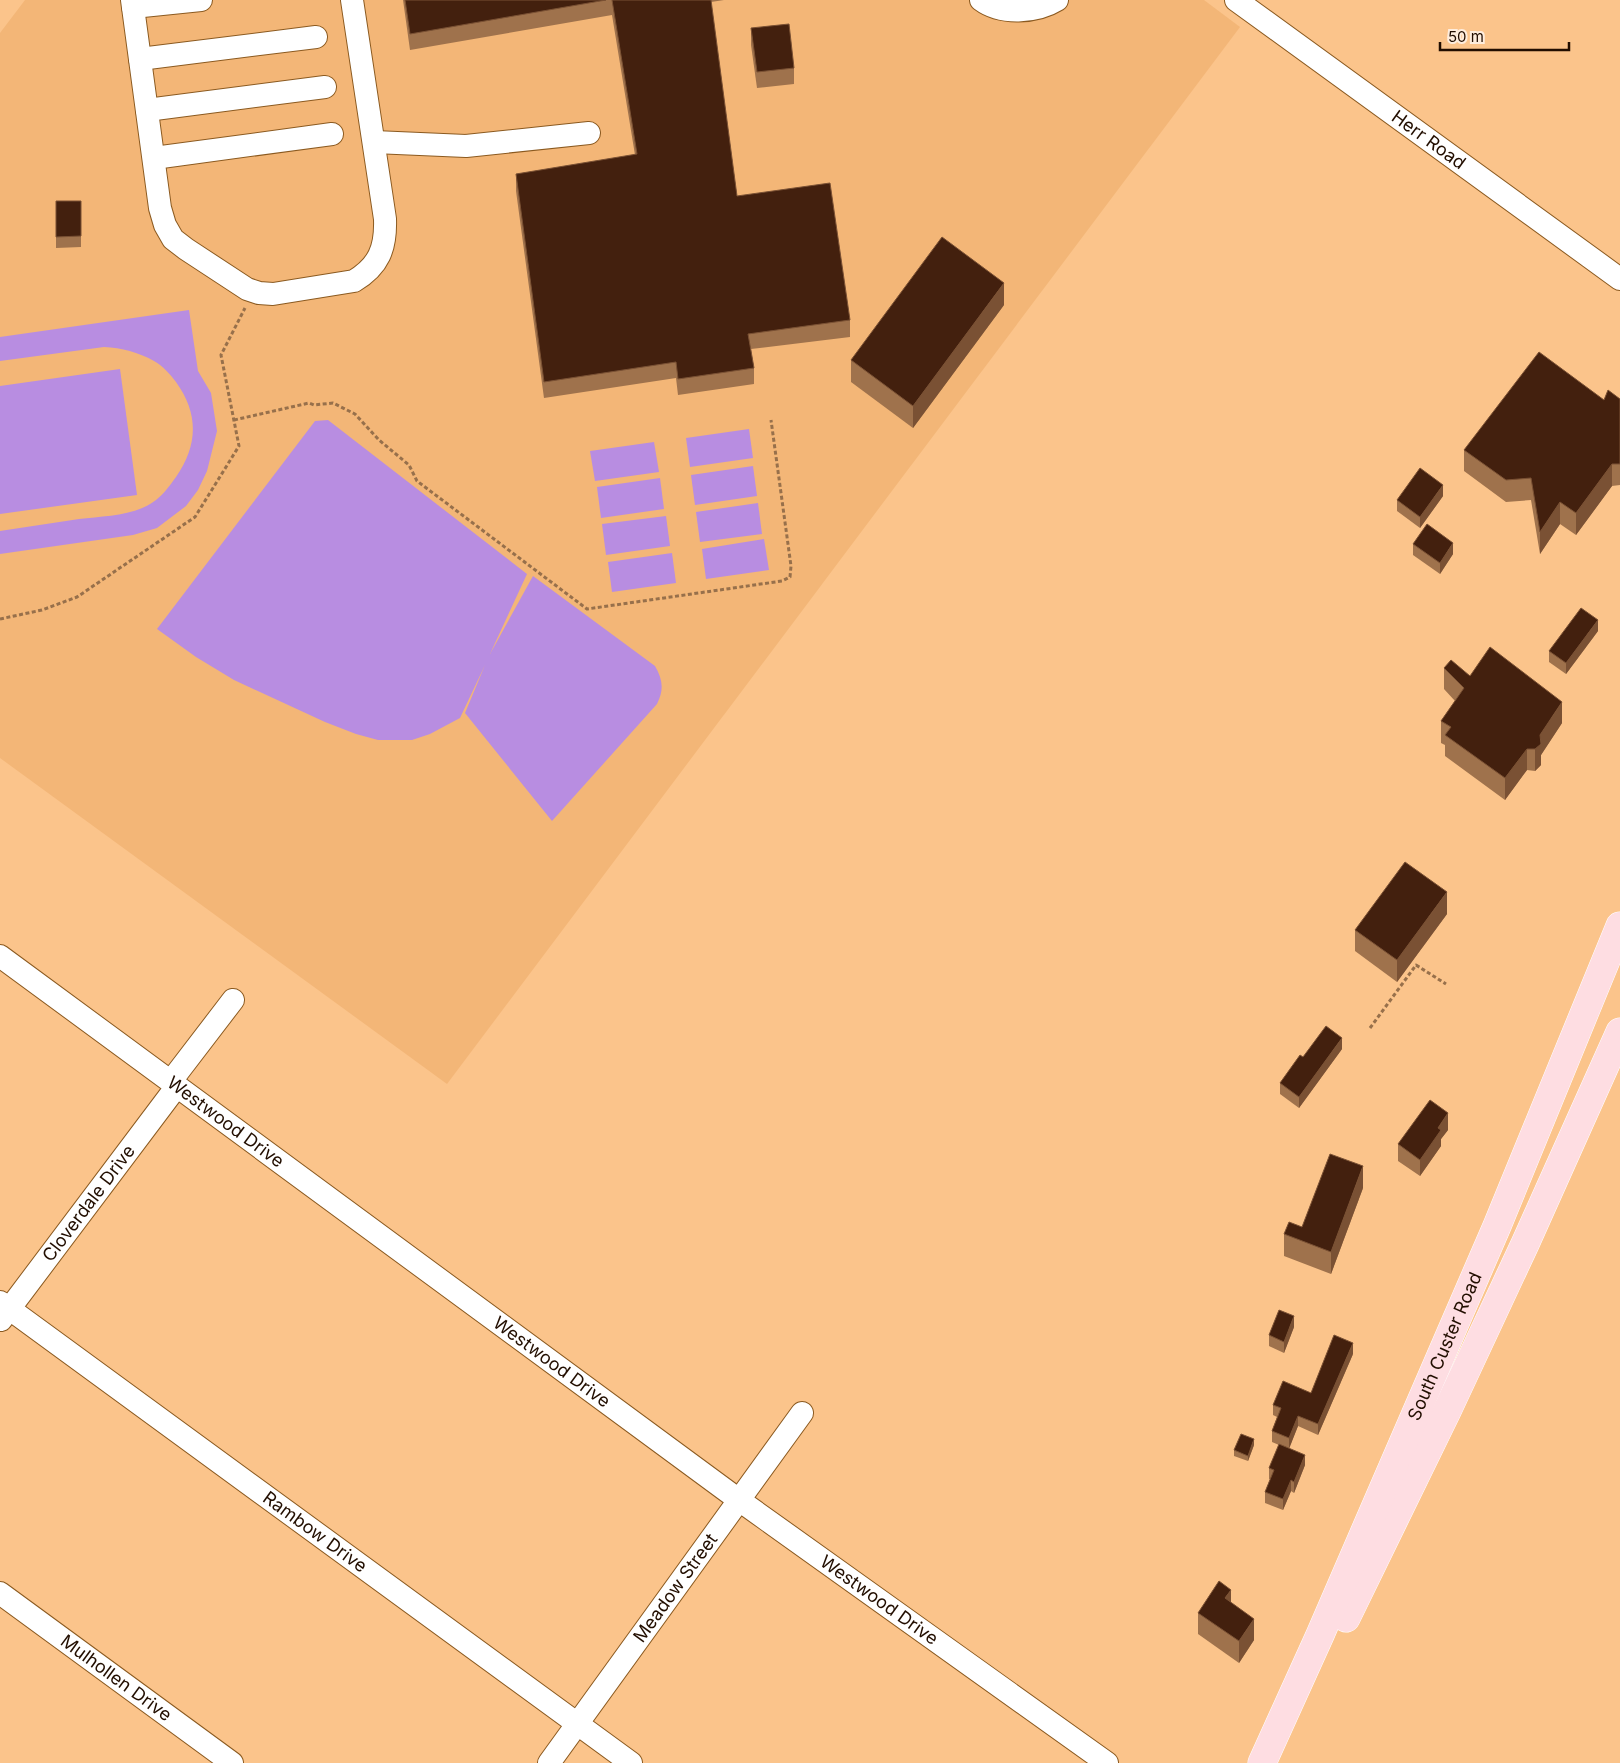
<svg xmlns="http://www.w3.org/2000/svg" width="1620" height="1763" viewBox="0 0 1620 1763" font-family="Inter,sans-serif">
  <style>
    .built { fill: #f3b677 }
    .green { fill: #b88de1 }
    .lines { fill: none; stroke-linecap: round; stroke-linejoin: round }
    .minor-casing { stroke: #8b5a20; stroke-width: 24 }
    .major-casing { stroke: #fff; stroke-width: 29 }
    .path { stroke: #97704b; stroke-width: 3; stroke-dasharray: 4 2.5; stroke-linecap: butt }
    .minor { stroke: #fff; stroke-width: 22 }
    .major { stroke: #fedde2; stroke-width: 28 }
    .wall { fill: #9f724c }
    .shaded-wall { fill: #7a5134 }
    .building { fill: #43200e; stroke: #7a5134 }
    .labels { text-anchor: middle; stroke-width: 5; stroke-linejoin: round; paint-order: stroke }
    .street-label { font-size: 18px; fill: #220e00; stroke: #feeddd }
  </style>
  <rect width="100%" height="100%" fill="#fbc48b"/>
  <path class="built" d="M25 0H1204L1240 27 447 1084 0 758V33Z"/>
  <g class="green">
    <path d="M189 310 198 371 211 393 217 431 207 471 198 490 186 506 157 528 133 535 0 554V531C26 527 53 523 79 519 104 516 136 516 156 500 164 494 170 485 176 477 198 445 199 414 176 382 170 374 163 366 154 361 138 352 122 348 104 347L0 361V337Z"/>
    <path d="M120 369 137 495 0 514V386Z"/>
    <path d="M328 420 527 574 490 654 533 576 655 666C663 680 664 690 657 704L552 821 465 713 485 665 460 718 430 734 412 740H378L356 734 325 722 234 680 196 657 157 629 315 421Z"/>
    <path d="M749 429 753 458 690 467 686 438Z"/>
    <path d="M654 442 659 472 595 481 590 451Z"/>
    <path d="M753 466 757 496 695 505 691 475Z"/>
    <path d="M660 478 664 509 601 518 597 487Z"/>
    <path d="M758 503 762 534 700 542 696 512Z"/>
    <path d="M666 516 670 546 606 555 602 524Z"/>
    <path d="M764 539 769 570 706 579 702 549Z"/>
    <path d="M672 553 676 583 612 592 608 562Z"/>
  </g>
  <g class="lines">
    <defs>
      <g id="minor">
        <path d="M132 0 160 208 165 225 173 239 186 249 247 289 259 293 273 294 354 281C379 266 386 248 385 219L352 0"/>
        <path d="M981 0C1001 15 1036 13 1057 0"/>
        <path id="s1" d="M1236 0 1620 279"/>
        <path d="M133 7 201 0"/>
        <path d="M140 59 316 37"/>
        <path d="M147 110 325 87"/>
        <path d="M374 142 466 146 589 133"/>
        <path d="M154 158 332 134"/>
        <path id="s2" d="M0 956 739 1500 1107 1763"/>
        <path d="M171 1081 233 1000"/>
        <path id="s3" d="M0 1302 631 1763"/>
        <path id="s4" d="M1 1320 177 1086"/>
        <path id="s5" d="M0 1593 232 1763"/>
        <path id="s6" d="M549 1763 802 1413"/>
      </g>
      <g id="major">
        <path d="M1346 1618 1447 1411 1525 1244 1620 1032"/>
        <path id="s7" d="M1262 1763 1320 1635 1497 1226 1620 926"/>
      </g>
    </defs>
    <use href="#minor" class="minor-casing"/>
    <use href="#major" class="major-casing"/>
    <g class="path">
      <path d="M234 420 309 403 314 405 333 403 355 414 379 440 409 465 417 481 587 609 782 581 790 577 791 566 771 420"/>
      <path d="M0 619 42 610 77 597 195 517 239 446 221 355 245 308"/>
      <path d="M1370 1028 1416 965 1446 984"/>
    </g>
    <use href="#minor" class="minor"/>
    <use href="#major" class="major"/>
  </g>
  <g class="wall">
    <path d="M403 0H724L711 2 737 196 850 320V337L751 349 754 368V384L678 395 676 378 544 398 516 191V174L635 155 612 15 410 50Z"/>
    <path d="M751 28 794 68V84L757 88 751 45Z"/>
    <path d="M56 201H81V247L56 248Z"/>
    <path d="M1004 305 913 428 851 382V360Z"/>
    <path d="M1620 399V485L1612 486 1576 535 1560 524 1540 554 1531 500 1506 502 1464 471V450L1604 400Z"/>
    <path d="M1443 496 1420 528 1397 511V500Z"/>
    <path d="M1413 544 1453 554 1440 574 1413 555Z"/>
    <path d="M1598 631 1566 674 1549 662V651Z"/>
    <path d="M1444 668 1470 676 1562 723 1541 755V765L1535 771 1527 770 1505 800 1445 756V745L1441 743V721L1455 701 1444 689Z"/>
    <path d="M1447 914 1397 982 1355 951V930Z"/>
    <path d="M1342 1049 1299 1108 1280 1094V1083L1303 1057Z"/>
    <path d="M1448 1130 1441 1139V1146L1420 1176 1398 1161V1144Z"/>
    <path d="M1363 1188 1331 1274 1284 1256V1234L1302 1227Z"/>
    <path d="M1294 1327 1284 1353 1269 1346V1335Z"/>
    <path d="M1353 1354 1318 1435 1298 1426 1289 1448 1305 1465 1294 1493 1291 1491 1283 1510 1265 1503V1492L1270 1479H1269V1468L1279 1445 1272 1442V1431L1277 1417 1273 1415V1405L1311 1393Z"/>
    <path d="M1254 1445 1248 1461 1234 1456V1450Z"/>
    <path d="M1198 1613 1254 1640 1239 1663 1198 1634Z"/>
  </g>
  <g class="shaded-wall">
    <path d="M1004 283V305L913 428V406Z"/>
    <path d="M1612 464V486L1576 535V513Z"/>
    <path d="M1443 485V496L1420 528V517Z"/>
    <path d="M1560 502V524L1540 554V532Z"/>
    <path d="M1453 543V554L1440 574V563Z"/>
    <path d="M1598 620V631L1566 674V663Z"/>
    <path d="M1562 702V723L1541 755V765L1535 771V749L1540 735Z"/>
    <path d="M1527 749V770L1505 800V778Z"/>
    <path d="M1447 892V914L1397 982V960Z"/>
    <path d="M1342 1038V1049L1299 1108V1097Z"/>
    <path d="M1448 1113V1130L1441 1139V1146L1420 1176V1160L1438 1128Z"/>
    <path d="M1363 1166V1188L1331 1274V1252Z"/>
    <path d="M1294 1316V1327L1284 1353V1342Z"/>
    <path d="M1353 1343V1354L1318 1435V1424Z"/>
    <path d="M1298 1416V1426L1289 1449V1438Z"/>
    <path d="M1254 1439V1445L1248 1461V1456Z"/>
    <path d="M1305 1455V1465L1294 1493V1482Z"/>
    <path d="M1291 1480V1491L1283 1510V1499Z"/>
    <path d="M1231 1590V1611L1225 1598Z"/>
    <path d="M1254 1619V1640L1239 1663V1641Z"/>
  </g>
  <g class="building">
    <path d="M405 0H606L410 34Z"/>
    <path d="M612 0H711L737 196 830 183 850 320 748 334 754 368 678 379 676 362 544 382 516 174 637 154Z"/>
    <path d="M789 24 794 68 757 72 751 28Z"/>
    <path d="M56 201H81V236L56 237Z"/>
    <path d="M942 237 1004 283 913 406 851 360Z"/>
    <path d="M1539 352 1604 400 1608 390 1620 399V464H1612L1576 513 1560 502 1540 532 1531 478 1506 480 1464 450Z"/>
    <path d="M1420 468 1443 485 1420 517 1397 500Z"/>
    <path d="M1427 524 1453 543 1440 563 1413 544Z"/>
    <path d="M1581 608 1598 620 1566 663 1549 651Z"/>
    <path d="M1490 647 1562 702 1540 735 1541 744 1535 749H1527L1505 778 1445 735 1451 727 1441 721 1464 688 1444 668 1451 660 1470 676Z"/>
    <path d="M1405 862 1447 892 1397 960 1355 930Z"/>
    <path d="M1326 1026 1342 1038 1299 1097 1280 1083 1300 1055 1303 1057Z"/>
    <path d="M1430 1100 1448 1113 1438 1128 1441 1130 1420 1160 1398 1144Z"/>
    <path d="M1330 1154 1363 1166 1331 1252 1284 1234 1289 1222 1302 1227Z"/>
    <path d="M1279 1310 1294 1316 1284 1342 1269 1335Z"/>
    <path d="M1334 1335 1353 1343 1318 1424 1298 1416 1289 1438 1272 1431 1281 1408 1273 1405 1283 1381 1311 1393Z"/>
    <path d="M1241 1434 1254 1439 1248 1456 1234 1450Z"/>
    <path d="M1279 1444 1305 1455 1294 1482 1291 1480 1283 1499 1265 1492 1274 1470 1269 1468Z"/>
    <path d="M1219 1581 1231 1590 1225 1598 1254 1619 1239 1641 1198 1613Z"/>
  </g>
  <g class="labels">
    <g class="street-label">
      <text dy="6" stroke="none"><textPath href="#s1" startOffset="238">Herr Road</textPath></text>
      <text dy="6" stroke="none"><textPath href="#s2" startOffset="280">Westwood Drive</textPath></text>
      <text dy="6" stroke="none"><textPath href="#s4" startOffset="146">Cloverdale Drive</textPath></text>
      <text dy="6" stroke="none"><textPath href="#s7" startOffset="455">South Custer Road</textPath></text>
      <text dy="6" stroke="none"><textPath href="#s2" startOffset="685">Westwood Drive</textPath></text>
      <text dy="6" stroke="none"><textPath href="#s3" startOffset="390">Rambow Drive</textPath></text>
      <text dy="6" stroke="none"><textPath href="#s6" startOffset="216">Meadow Street</textPath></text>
      <text dy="6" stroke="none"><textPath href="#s2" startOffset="1090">Westwood Drive</textPath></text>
      <text dy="6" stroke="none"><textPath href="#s5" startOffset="144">Mulhollen Drive</textPath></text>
    </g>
  </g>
  <path d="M1440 42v8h129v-8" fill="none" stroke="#220e00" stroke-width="2.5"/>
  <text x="1448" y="42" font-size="15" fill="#220e00" stroke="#feeddd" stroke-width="4" paint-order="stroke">50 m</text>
</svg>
